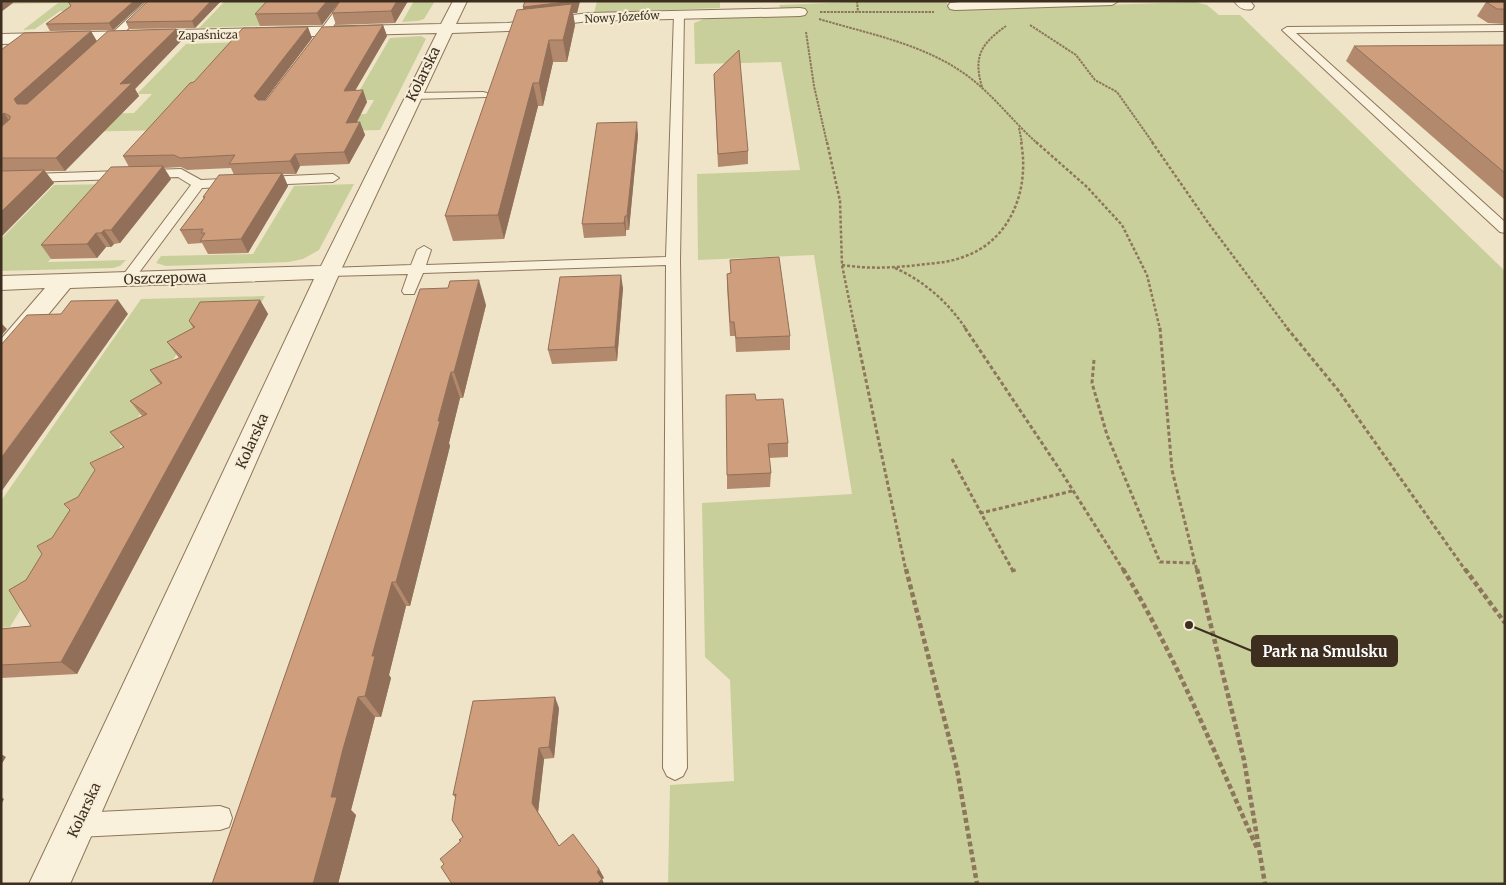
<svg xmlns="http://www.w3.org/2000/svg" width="1506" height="885" viewBox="0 0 1506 885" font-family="Merriweather,serif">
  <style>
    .green { fill: #c9cf9b }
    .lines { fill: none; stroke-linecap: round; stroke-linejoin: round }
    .service-casing { stroke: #8d765c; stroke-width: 2 }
    .minor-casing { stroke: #8d765c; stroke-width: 2 }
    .path-far3 { stroke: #8d765c; stroke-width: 2; stroke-dasharray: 2.5 1; stroke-linecap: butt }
    .path-far2 { stroke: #8d765c; stroke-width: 2.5; stroke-dasharray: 3 2; stroke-linecap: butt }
    .path-far1 { stroke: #8d765c; stroke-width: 3; stroke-dasharray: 4 2.5; stroke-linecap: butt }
    .path { stroke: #8d765c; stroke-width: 4.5; stroke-dasharray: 5 3; stroke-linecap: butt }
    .service { fill: #faf1dc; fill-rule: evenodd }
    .minor { fill: #faf1dc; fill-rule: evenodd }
    .wall { fill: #b2896c }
    .shaded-wall { fill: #916f58 }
    .building { fill: #cf9f7d; stroke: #916f58 }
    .labels { text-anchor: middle; stroke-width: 4; stroke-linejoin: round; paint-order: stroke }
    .far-street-label { font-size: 11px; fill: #3d2e20; stroke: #f7eed8 }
    .street-label { font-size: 14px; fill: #3d2e20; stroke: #f7eed8 }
    .leader { fill: none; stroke: #3d2e20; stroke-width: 2 }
    .callout-dot { fill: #3d2e20; stroke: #f7eed8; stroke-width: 2 }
    .callout { fill: #3d2e20; stroke: #3d2e20; stroke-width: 2 }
    .callout-label { font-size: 15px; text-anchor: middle; font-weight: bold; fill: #fff }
  </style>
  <rect width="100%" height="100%" fill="#f0e4c8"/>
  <g class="green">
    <path d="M1 1H81L65 11H60L35 29 23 30 58 3 1 4Z"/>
    <path d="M225 1H281L259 26 199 28Z"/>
    <path d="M414 1H435L424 19 418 21 402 22Z"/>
    <path d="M597 1H720V8L594 13Z"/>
    <path d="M876 1H946L951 10 1195 2 1207 5 1219 15H1240L1505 271V884H668L670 785 734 781 730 680 705 657 702 503 852 494 814 255 698 260 697 174 800 170 781 62 695 64 694 23 709 17 782 11 779 5Z"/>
    <path d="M421 36 426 39 380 130 260 133 264 128 24 133 44 115 134 113 152 94H137L186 44 242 42 248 118 366 114 374 100H354L390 38Z"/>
    <path d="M115 184 48 262 126 260 120 266 113 268 1 271V239L54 185Z"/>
    <path d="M354 184 319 250 303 259 289 262 166 266 156 263 161 256 253 254 294 186Z"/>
    <path d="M265 296 255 314 200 316 10 627 1 628V501L141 299Z"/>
  </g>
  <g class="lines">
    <defs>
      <g id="service">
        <path d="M147 1H157L107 49H99V45Z"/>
        <path d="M342 1H351L318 48H310L309 46Z"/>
        <path d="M679 11 684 14 680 261 687 768 683 776 675 780 667 776 663 768 666 265 423 273 414 294H404L402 291 408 274 329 276 324 275 322 272 324 269 329 268 411 265 417 250 424 246 431 250 426 265 666 257 674 14Z"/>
        <path d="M1505 25V31L1296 33 1505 222V233L1500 232 1282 30 1287 27Z"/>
        <path d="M483 92 487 93 488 95 487 97 413 99 408 96 413 93Z"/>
        <path d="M181 169 201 180 333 174 339 178 333 182 202 188 132 282H122L120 279 191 185 178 177 1 183V175Z"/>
        <path d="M220 806 229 809 232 818 229 827 220 830 78 837 69 834 66 825 69 816 78 813Z"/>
      </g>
      <g id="minor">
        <path d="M453 1H467L456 24 508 23 589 13 800 8 805 9 807 12 805 15 800 16 589 21 508 31 452 33 340 272 70 884H29L314 279 70 288 10 361 1 363V339L45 288 1 290V276L321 266 437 33 1 44V34L441 24Z"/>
        <path d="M969 1H1119L1112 5 955 10 950 9 948 6 950 3Z"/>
        <path d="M1234 1H1250L1254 6 1252 9C1244 11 1239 8 1234 1Z"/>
      </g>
    </defs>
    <use href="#service" class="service-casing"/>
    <use href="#minor" class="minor-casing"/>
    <g class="path-far3">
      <path d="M857 1 858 12"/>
      <path d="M820 12H934"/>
      <path d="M819 19C866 33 918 43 959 70 989 89 1011 120 1037 143"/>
      <path d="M1030 25 1076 55 1095 80 1117 92 1153 143"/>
      <path d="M806 32 814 86 827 143"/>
      <path d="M982 87C973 56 981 44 1006 26"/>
      <path d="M1019 128 1022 143"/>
    </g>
    <g class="path-far2">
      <path d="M827 142 840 201 842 265 855 329"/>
      <path d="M1036 142 1087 187 1122 225 1147 275 1160 329"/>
      <path d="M1152 142 1209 224 1288 329"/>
      <path d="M842 265C869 269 892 268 918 265 933 263 948 263 963 257 1011 241 1030 189 1021 142"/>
      <path d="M895 268C924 281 948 302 966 329"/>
    </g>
    <g class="path-far1">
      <path d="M855 328 906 571"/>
      <path d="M965 328 1060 470 1124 571"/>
      <path d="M1160 328 1172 470 1197 571"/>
      <path d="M1287 328 1338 390 1466 571"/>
      <path d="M1094 360 1092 383 1107 435 1160 562 1195 563"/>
      <path d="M952 459 981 513"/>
      <path d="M1013 571 981 513 1072 491"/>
    </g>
    <g class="path">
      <path d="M906 569 957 769 977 884"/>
      <path d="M1013 569 1014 572"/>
      <path d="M1123 569C1177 658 1215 754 1257 848"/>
      <path d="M1197 569 1244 760 1265 884"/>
      <path d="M1465 569 1505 623"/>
    </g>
    <use href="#service" class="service"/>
    <use href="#minor" class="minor"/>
  </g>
  <g class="wall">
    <path d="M67 1H145L113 30 50 31 46 24 71 6Z"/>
    <path d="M221 1 195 28 129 29 126 22Z"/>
    <path d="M340 1 322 25 260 26 255 14Z"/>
    <path d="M340 1H408L395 23 336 25 332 13Z"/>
    <path d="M525 1H580L577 13H573L575 25 567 62H553L543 106H538L504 239 453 241 445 216 523 9V7Z"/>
    <path d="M1486 2H1505V24L1488 23 1477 16Z"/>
    <path d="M383 25 387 36 355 90 367 102 357 122H360L365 135 349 164 300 166 296 174H283L288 186 248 253 208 254 202 243 188 244 180 230 204 198 203 197 234 175 231 168 187 170 181 167 164 168 171 179 120 243 114 244 111 247H106L97 258 51 259 41 245 129 167 123 156 194 82 312 38 265 100Z"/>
    <path d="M96 41H181L135 89 139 96 65 171H45L54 183 1 237V50Z"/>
    <path d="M1505 45V200L1346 61 1354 46Z"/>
    <path d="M714 74 748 151V164L718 167Z"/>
    <path d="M638 135 629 230H626V236L584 238 582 224Z"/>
    <path d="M730 260 790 336V350L736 352 735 336H730L727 287V274L731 273Z"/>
    <path d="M623 288 617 361 552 364 548 350Z"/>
    <path d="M420 289 486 305 463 398H460L449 443 450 446 410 606H406L389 675 391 678 381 717H375L362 768 351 810 356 815 338 884H212Z"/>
    <path d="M260 300 268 314 77 674 1 678V629L31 626 26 580 78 497 123 447 110 432 142 416 130 401 160 384 150 370 179 358 167 342 193 328 189 321Z"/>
    <path d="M756 400 788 443V457L769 458 771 473 770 487 727 489V475Z"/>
    <path d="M559 708 554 758 544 759 538 812 559 846 599 869 604 878 602 879 604 884H452L444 864 463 837 456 798 453 795Z"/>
  </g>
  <g class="shaded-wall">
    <path d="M1 1H12L13 3 1 12Z"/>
    <path d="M134 1H145L113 30 109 23Z"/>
    <path d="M211 1H221L195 28 192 21Z"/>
    <path d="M327 1H340L322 25 317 13Z"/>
    <path d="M397 1H408L395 23 391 11Z"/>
    <path d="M574 1H580L577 13H573L575 25 567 62 563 40 525 19 523 7Z"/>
    <path d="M383 25 387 36 348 103 344 91Z"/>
    <path d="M308 27 312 38 259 108 254 96Z"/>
    <path d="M176 29 181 41 135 89 139 96 65 171 56 158 120 84Z"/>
    <path d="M91 31 98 43 23 112 14 99Z"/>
    <path d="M549 40 553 62 543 106 539 83Z"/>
    <path d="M533 83 538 106 504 239 498 215Z"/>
    <path d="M363 90 367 102 350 135 346 123Z"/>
    <path d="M4 113 13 126 1 132V115Z"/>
    <path d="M360 122 365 135 349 164 344 152Z"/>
    <path d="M637 122 638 135 629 230 627 216Z"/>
    <path d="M295 154 300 166 296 174 290 161Z"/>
    <path d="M163 166 171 179 120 243 111 230Z"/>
    <path d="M44 170 54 183 1 237V212Z"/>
    <path d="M282 173 288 186 248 253 241 239Z"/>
    <path d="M625 216 626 230V236L624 223Z"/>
    <path d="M104 230 114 244 111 247 101 233Z"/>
    <path d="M96 233 106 247 97 258 87 244Z"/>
    <path d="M621 275 623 288 617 361 615 347Z"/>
    <path d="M479 280 486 305 463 398 454 372Z"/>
    <path d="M118 300 128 314 1 492V458Z"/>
    <path d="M260 300 268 314 77 674 61 662Z"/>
    <path d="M1 323 7 329 1 336Z"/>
    <path d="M451 372 460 398 449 443 450 446 410 606 396 582Z"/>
    <path d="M392 582 406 606 389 675 391 678 381 717 365 696 372 656Z"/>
    <path d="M358 697 375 717 362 768 351 810 356 815 338 884H313L331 797 343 749Z"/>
    <path d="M555 697 559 708 554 758 549 747Z"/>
    <path d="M539 748 544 759 538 813 532 803Z"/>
    <path d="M1 754 6 757 1 765Z"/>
    <path d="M1 797 4 799 1 805Z"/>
    <path d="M599 869 604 878 602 879 604 884H597V872Z"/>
  </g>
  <g class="building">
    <path d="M68 1H134L109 23 46 24 71 6Z"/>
    <path d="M148 1H211L192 21 126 22Z"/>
    <path d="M267 1H327L317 13 255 14Z"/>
    <path d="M340 1H397L391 11 332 13Z"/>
    <path d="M525 1H574L523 7Z"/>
    <path d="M1486 2H1505V9H1497Z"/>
    <path d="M572 4 563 40H549L539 83H533L498 215 445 216 517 10Z"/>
    <path d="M383 25 344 91 363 90 346 123 360 122 344 152 295 154 290 161 229 164 235 155 180 158 174 155 123 156 190 83 194 82 243 28 308 27 254 96 258 100H266L322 27Z"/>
    <path d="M176 29 120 84 132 83 56 158H1V127L10 119V116L4 113 1 115V50L24 33 91 31 14 99 17 104H27L108 31Z"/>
    <path d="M1505 45V173L1354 46Z"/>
    <path d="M739 50 748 151 718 154 714 74Z"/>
    <path d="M637 122 627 216H625L624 223 582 224 597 123Z"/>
    <path d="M163 166 111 230H104L101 233H96L87 244 41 245 111 167Z"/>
    <path d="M44 170 1 212V171Z"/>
    <path d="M282 173 241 239 200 241 205 233H201L203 229 180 230 205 197H203L219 175Z"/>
    <path d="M779 257 790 336 736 338 734 322H730L727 274 731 273 730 260Z"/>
    <path d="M621 275 615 347 548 350 560 277Z"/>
    <path d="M479 280 454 372H451L438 421H440L396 582H392L372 656H375L365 696 358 697 343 749 331 797H337L313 884H212L420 289 448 288 450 281Z"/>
    <path d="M118 300 1 458V345L27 315 61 314 71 301Z"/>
    <path d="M260 300 61 662 1 665V629L31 626 9 590 26 580 42 554 37 546 52 538 70 510 64 504 78 497 95 470 90 463 124 447 110 432 147 414 130 401 162 383 150 370 182 357 167 342 195 327 189 321 200 302Z"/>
    <path d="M755 394 756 400 783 399 788 443 768 444 771 473 727 475 726 395Z"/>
    <path d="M555 697 549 747 539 748 532 803 559 846 573 834 599 869 597 872 602 879 597 884H452L441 867 444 864 440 859 461 841 459 840 463 837 452 820 456 794 453 795 473 701Z"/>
  </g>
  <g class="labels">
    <g class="far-street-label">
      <text transform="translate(622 17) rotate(-3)" y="4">Nowy Józefów</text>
      <text transform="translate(208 35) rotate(-1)" y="4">Zapaśnicza</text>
    </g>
    <g class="street-label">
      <text transform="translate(423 74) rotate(-64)" y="5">Kolarska</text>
      <text transform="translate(165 278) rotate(-2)" y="5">Oszczepowa</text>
      <text transform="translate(252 441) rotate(-66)" y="5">Kolarska</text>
      <text transform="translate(84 810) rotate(-65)" y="5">Kolarska</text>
    </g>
  </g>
  <path class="leader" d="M1189 625L1252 651"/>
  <circle class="callout-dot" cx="1189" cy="625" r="5"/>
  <rect class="callout" x="1252" y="636" width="145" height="30" rx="5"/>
  <g class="callout-label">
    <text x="1325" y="657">Park na Smulsku</text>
  </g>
  <rect width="1506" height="885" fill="none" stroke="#3d2e20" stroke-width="5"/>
</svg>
